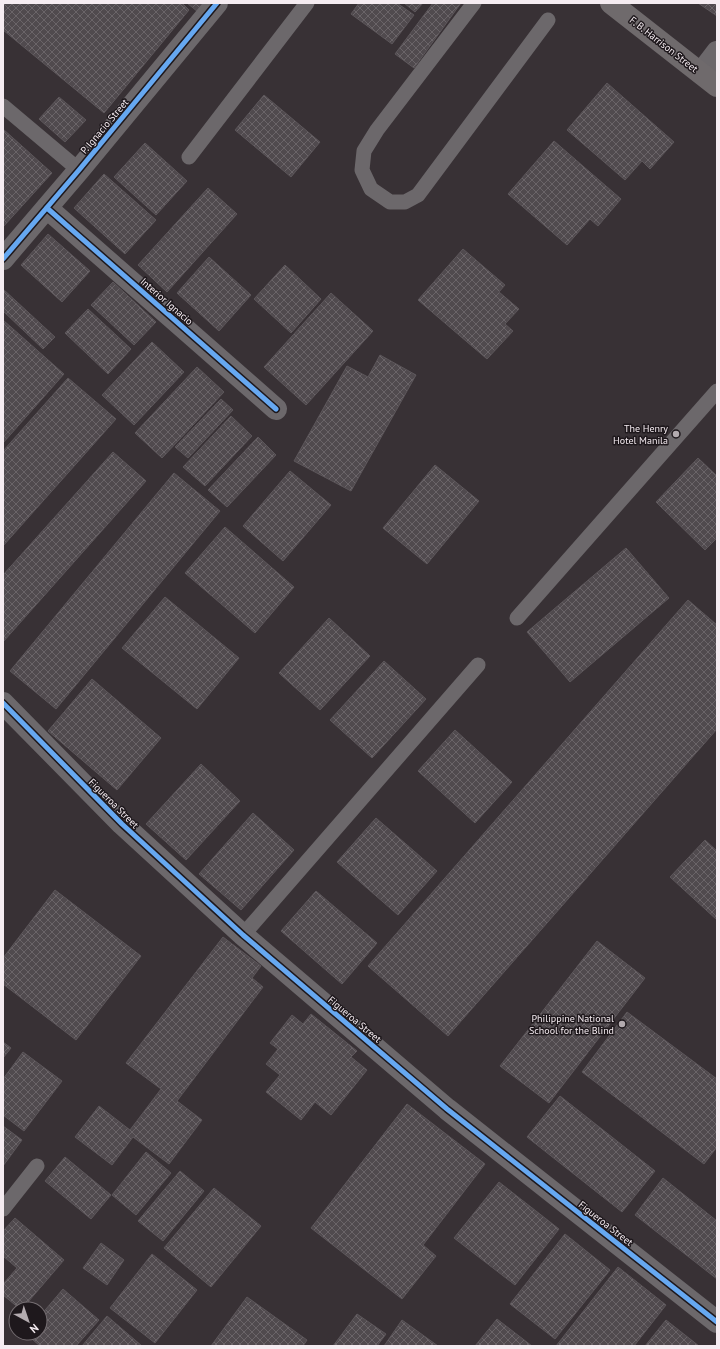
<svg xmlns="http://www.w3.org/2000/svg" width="720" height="1349" viewBox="0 0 720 1349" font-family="'PT Sans',sans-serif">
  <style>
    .building { fill: url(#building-cross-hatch); stroke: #5c565a }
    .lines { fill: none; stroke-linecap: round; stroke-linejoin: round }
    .service { stroke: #6c686b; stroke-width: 15 }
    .minor { stroke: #6c686b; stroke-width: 22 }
    .secondary { stroke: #6f6a6c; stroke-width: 22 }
    .cycleway-casing { stroke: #1e181c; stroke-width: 8 }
    .cycleway { stroke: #66a8f1; stroke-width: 5 }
    .poi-dot { fill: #b3abaf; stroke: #1e181c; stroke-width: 1.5 }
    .labels { text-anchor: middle; stroke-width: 3; stroke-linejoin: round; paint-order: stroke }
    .street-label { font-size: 10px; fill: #f5ecf1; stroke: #1e181c }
    .poi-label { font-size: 10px; fill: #f5ecf1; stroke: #1e181c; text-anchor: end }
  </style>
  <defs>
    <pattern id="building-cross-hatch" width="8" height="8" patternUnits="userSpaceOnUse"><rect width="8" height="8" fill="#504a4e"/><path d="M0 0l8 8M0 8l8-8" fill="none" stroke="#6a6468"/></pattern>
  </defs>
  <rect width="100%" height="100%" fill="#383135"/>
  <g class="building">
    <path d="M3 3H182L189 10 104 113 3 30Z"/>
    <path d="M187 3H205L198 12Z"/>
    <path d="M359 3H397L414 15 392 44 351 14Z"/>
    <path d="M404 3H423L415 12Z"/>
    <path d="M433 3H461L414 68 395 54Z"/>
    <path d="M698 3H717V16Z"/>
    <path d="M607 83 674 142 650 169 642 161 625 180 567 130Z"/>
    <path d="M264 95 320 142 291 177 235 130Z"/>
    <path d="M59 97 86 120 65 142 39 119Z"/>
    <path d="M3 129 52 173 3 227Z"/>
    <path d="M554 141 621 199 598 226 590 219 567 245 508 194Z"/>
    <path d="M145 143 187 181 156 215 114 177Z"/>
    <path d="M104 174 156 220 125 254 74 208Z"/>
    <path d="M208 188 237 214 167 292 138 265Z"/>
    <path d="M48 234 90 271 62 302 21 265Z"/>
    <path d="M463 249 505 285 499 292 519 309 505 324 513 331 487 359 418 300Z"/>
    <path d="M209 257 251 295 219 331 177 293Z"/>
    <path d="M285 265 321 299 291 333 254 299Z"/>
    <path d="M113 282 156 322 134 345 91 305Z"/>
    <path d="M3 289 55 337 43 349 3 311Z"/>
    <path d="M331 293 373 331 306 405 264 367Z"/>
    <path d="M88 309 131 349 108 374 65 333Z"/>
    <path d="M3 320 64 374 3 443Z"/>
    <path d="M152 342 184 372 134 425 102 395Z"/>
    <path d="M380 355 416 375 351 491 294 461 347 366 368 377Z"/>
    <path d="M197 367 224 392 162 458 135 433Z"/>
    <path d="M68 378 116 419 3 546V451Z"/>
    <path d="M221 399 233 410 188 458 175 447Z"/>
    <path d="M231 416 252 436 205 486 183 467Z"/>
    <path d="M258 437 276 455 227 507 208 490Z"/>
    <path d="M113 452 146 481 3 642V575Z"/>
    <path d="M698 458 717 476V538L705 550 656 502Z"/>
    <path d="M435 465 479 501 427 564 383 528Z"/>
    <path d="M290 471 331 505 283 561 243 526Z"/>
    <path d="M174 473 220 511 56 709 10 671Z"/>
    <path d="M225 527 294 587 255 633 185 573Z"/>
    <path d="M626 548 669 598 570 682 527 632Z"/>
    <path d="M165 597 239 658 197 709 122 648Z"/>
    <path d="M688 600 717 625V729L448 1036 368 966Z"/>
    <path d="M329 618 370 656 320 710 279 673Z"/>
    <path d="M384 661 426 699 372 758 330 720Z"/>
    <path d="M92 679 161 738 117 790 48 731Z"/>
    <path d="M455 730 512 782 475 823 418 771Z"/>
    <path d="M201 764 240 801 186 860 146 824Z"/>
    <path d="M253 813 294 850 241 910 199 874Z"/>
    <path d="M376 818 437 871 398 915 337 862Z"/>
    <path d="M705 840 717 851V920L670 877Z"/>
    <path d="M55 890 141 956 76 1040 3 984V958Z"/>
    <path d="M316 891 377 943 342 984 281 931Z"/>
    <path d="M223 937 261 966 252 978 263 987 177 1101 202 1120 169 1164 133 1137 112 1165 75 1137 99 1106 130 1130 161 1089 126 1063Z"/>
    <path d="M597 941 645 978 549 1103 500 1066Z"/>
    <path d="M627 1012 717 1079V1147L704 1164 582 1072Z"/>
    <path d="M311 1014 357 1051 351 1057 367 1070 331 1115 315 1102 301 1120 266 1092 280 1075 266 1064 278 1049 270 1043 292 1015 303 1024Z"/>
    <path d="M3 1042 11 1048 3 1058Z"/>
    <path d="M23 1052 62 1081 24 1131 3 1115V1079Z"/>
    <path d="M560 1096 655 1171 622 1212 527 1137Z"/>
    <path d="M407 1104 485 1164 423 1245 436 1256 402 1299 311 1228Z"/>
    <path d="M3 1126 22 1140 3 1166Z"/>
    <path d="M146 1152 171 1173 136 1215 112 1195Z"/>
    <path d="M65 1157 111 1195 91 1219 45 1181Z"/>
    <path d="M180 1171 204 1191 163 1241 138 1221Z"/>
    <path d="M663 1178 717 1221V1279L635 1215Z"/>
    <path d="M499 1182 559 1229 515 1285 454 1238Z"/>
    <path d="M214 1188 261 1226 211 1287 164 1248Z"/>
    <path d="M15 1218 64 1260 22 1309H20L3 1295V1284L17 1268 3 1256V1231Z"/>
    <path d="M565 1234 610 1270 555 1339 510 1304Z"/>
    <path d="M101 1243 124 1260 107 1285 83 1268Z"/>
    <path d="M152 1254 197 1290 155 1343 110 1308Z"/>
    <path d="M618 1267 666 1305 634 1346H556Z"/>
    <path d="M63 1289 99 1320 76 1346H40L25 1333H40V1316Z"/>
    <path d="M247 1297 307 1340 303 1346H211Z"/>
    <path d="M357 1314 386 1334 377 1346H333Z"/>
    <path d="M107 1316 142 1346H82Z"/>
    <path d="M497 1319 532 1346H475Z"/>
    <path d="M402 1320 438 1346H384Z"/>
    <path d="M666 1320 699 1346H645Z"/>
  </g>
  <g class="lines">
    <g class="service">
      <path d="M474 3 377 130 364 151 362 170 371 189 390 202H405L418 195 548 20"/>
      <path d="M3 106 79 170"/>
      <path d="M189 157 307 3"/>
      <path d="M517 618 717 391"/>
      <path d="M243 935 478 665"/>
      <path d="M3 1209 37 1166"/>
    </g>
    <g class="minor">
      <path d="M701 73 717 52"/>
      <path d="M47 208 276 409"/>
      <path d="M3 259 79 170 217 3"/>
      <path d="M3 703 122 824 243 935 447 1109 717 1322"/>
    </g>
    <path class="secondary" d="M611 3 717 86"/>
    <defs>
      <g id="cycleway">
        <path d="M47 208 276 409"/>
        <path d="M3 259 79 170 217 3"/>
        <path d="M3 703 122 824 243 935 447 1109 717 1322"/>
      </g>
    </defs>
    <use href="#cycleway" class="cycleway-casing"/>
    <use href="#cycleway" class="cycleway"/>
  </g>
  <g class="poi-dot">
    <circle cx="676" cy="434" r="4"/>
    <circle cx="622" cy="1024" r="4"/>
  </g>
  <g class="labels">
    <g class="street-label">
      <text transform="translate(664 44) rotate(38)" y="4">F. B. Harrison Street</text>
      <text transform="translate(104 126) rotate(-50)" y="4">P. Ignacio Street</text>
      <text transform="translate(167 301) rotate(41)" y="4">Interior Ignacio</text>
      <text transform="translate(114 803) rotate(45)" y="4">Figueroa Street</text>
      <text transform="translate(355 1019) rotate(40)" y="4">Figueroa Street</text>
      <text transform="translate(606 1223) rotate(38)" y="4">Figueroa Street</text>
    </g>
    <g class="poi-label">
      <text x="668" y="432">The Henry<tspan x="668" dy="12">Hotel Manila</tspan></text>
      <text x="614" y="1022">Philippine National<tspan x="614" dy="12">School for the Blind</tspan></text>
    </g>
  </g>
  <rect width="720" height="1349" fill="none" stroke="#f5ecf1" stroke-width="8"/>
  <g transform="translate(28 1321) rotate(140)"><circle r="19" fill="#1e181c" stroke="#746d71"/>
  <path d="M0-3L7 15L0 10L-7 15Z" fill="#b3abaf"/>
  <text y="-6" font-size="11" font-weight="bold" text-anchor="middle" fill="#f5ecf1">N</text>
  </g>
</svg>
